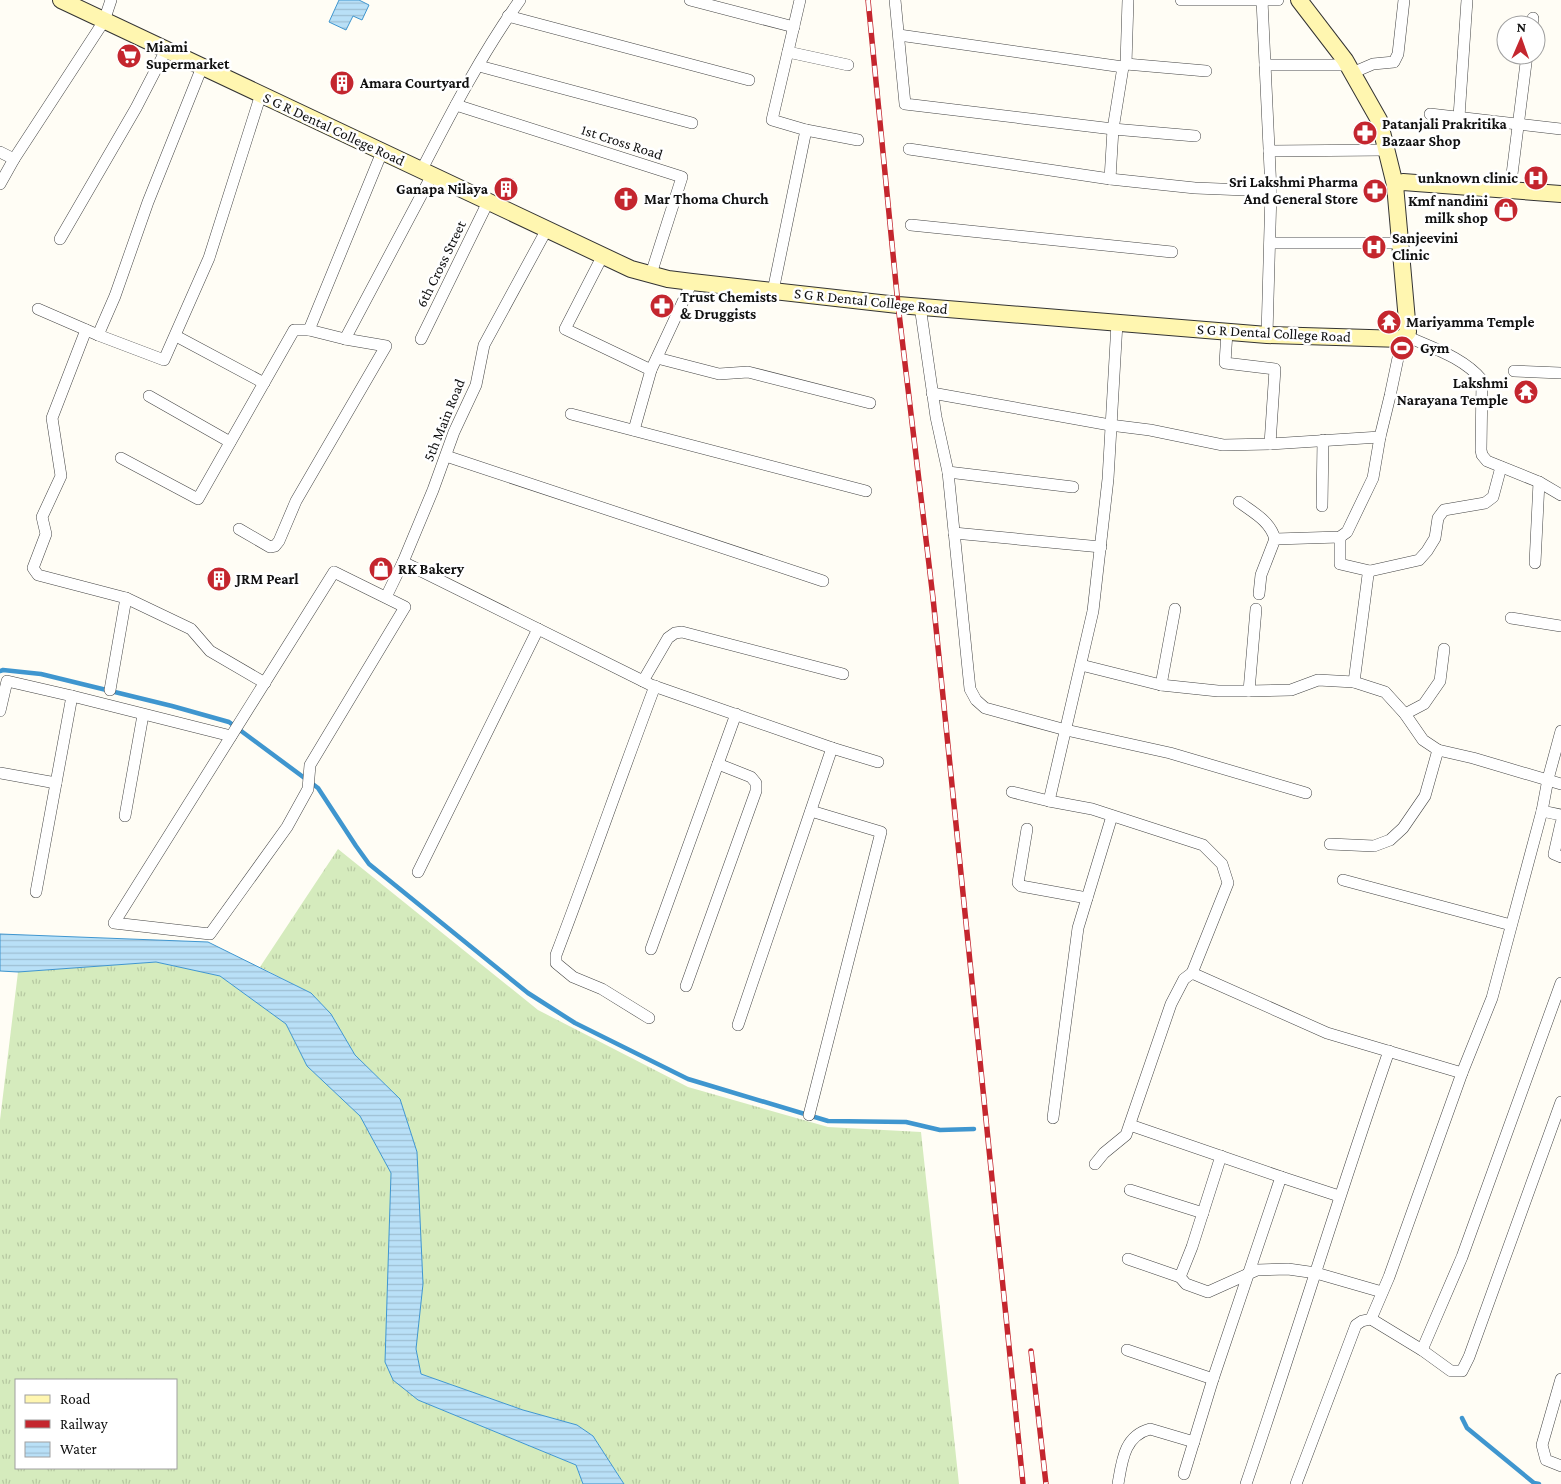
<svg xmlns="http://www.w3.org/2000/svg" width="1561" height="1484" viewBox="0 0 1561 1484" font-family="'Crimson Pro',serif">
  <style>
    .grass { fill: url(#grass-tufts); fill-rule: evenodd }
    .water { fill: url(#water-rules); stroke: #3f96cf }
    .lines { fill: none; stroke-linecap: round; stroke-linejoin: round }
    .stream { stroke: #3f96cf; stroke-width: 4.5 }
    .street-casing { stroke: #444; stroke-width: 12 }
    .secondary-casing { stroke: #333; stroke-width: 18 }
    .street { stroke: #fff; stroke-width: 11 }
    .secondary { stroke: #fff6b0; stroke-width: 16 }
    .rail-casing { stroke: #c4262e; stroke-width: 5.5 }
    .rail { stroke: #fff; stroke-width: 4; stroke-dasharray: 11; stroke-linecap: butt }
    .labels { text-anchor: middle; stroke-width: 5; stroke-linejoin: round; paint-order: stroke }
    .poi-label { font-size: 15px; font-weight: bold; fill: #111; stroke: #fff; text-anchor: start }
    .street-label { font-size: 15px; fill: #111; stroke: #fff }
  </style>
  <defs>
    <pattern id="grass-tufts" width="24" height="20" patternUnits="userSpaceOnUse" patternTransform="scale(1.25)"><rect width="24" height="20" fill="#d5ebbd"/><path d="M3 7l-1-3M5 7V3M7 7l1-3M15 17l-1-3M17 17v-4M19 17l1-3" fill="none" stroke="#b6c8a1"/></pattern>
    <pattern id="water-rules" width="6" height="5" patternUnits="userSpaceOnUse" patternTransform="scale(1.25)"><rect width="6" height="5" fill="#b9e0f7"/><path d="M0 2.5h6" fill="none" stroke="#9ebfd3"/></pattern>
  </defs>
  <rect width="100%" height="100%" fill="#fffdf5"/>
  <g class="grass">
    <path d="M338 849 538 1010 688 1087 828 1127 921 1132 959 1484H624L593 1436 577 1425 523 1410 421 1374 416 1349 423 1284 417 1152 400 1099 355 1055 331 1014 311 993 260 967Z"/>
    <path d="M156 962 220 976 286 1024 307 1066 360 1116 391 1173 385 1362 393 1380 418 1400 576 1465 583 1484H0V1120L18 972ZM16 1380H176V1468H16Z"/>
  </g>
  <g class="water">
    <path d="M339 0H359L369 5 362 20 353 16 346 30 329 22Z"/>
    <path d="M0 934 208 942 311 993 331 1014 355 1055 400 1099 417 1152 423 1284 416 1349 421 1374 523 1410 577 1425 593 1436 624 1484H583L576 1465 418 1400 393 1380 385 1362 391 1173 360 1116 307 1066 286 1024 220 976 156 962 18 972 0 971Z"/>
  </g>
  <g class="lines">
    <g class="stream">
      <path d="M0 671 3 670 41 674 172 706 229 722 318 788 356 846 369 864 528 993 575 1023 688 1079 828 1121 906 1122 940 1130 974 1129"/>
      <path d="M1462 1418 1467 1428 1534 1483 1539 1484"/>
    </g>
    <defs>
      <g id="street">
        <path d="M690 0 794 27"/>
        <path d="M895 0 905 104 1113 129 1195 136"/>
        <path d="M1181 0H1278"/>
        <path d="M1262 0 1271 191 1267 335"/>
        <path d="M508 16 749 80"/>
        <path d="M1532 25 1533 18"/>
        <path d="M899 35 1123 67"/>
        <path d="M788 52 848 65"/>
        <path d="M1126 64 1206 71"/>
        <path d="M1265 65H1348"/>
        <path d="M479 66 692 123"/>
        <path d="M1352 73 1373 64 1394 62 1398 54 1404 0"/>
        <path d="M456 105 682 177 651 274"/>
        <path d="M1430 114 1561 129"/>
        <path d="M1459 117 1467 0"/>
        <path d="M806 130 858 140"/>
        <path d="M909 149 1110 179 1195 188 1271 191"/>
        <path d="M1269 151 1386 150"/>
        <path d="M0 152 14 159"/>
        <path d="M421 171C451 113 482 53 520 0"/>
        <path d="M1110 179 1113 129 1123 67 1126 64 1128 0"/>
        <path d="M0 184 14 159 104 21 111 0"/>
        <path d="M1510 190 1527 55"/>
        <path d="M911 225 1172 252"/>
        <path d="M60 239 136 108 166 50"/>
        <path d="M1270 243H1401"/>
        <path d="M603 255 565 329 651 370"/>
        <path d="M773 291 806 130 772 120 800 0"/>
        <path d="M920 306 936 417 948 472 970 689 976 700 985 708 1066 730 1170 753 1306 793"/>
        <path d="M38 309 98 335 164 360 209 258 261 94"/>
        <path d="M1117 323 1108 479 1093 611 1049 801 1092 809 1203 845 1222 864 1228 883 1192 973 1327 1033 1462 1073"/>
        <path d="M86 330 52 418 61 476 42 517 46 534 33 568 38 575 126 598 110 690"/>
        <path d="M309 330 382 152"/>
        <path d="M1227 332 1225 363 1275 369 1270 444"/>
        <path d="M98 335 115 296 148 202 202 67"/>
        <path d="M176 336 264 383"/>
        <path d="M1406 336C1432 348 1463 357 1482 380L1481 450 1482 455 1487 461 1539 482 1561 495"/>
        <path d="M345 339 432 175"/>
        <path d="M421 339 488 202"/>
        <path d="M657 358 719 374 748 372 870 403"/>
        <path d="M1514 371 1561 373"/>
        <path d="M932 393 1110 425 1150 430 1223 445 1270 444 1380 437"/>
        <path d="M149 396 230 442"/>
        <path d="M571 414 866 491"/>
        <path d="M634 430 651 370 692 282"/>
        <path d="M446 456 823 581"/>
        <path d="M121 458 198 499 294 330H309L345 339 386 346 296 501 279 541 275 546 270 547 239 529"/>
        <path d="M948 472 1073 487"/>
        <path d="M1239 502C1254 513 1270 521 1275 539"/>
        <path d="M1322 506 1323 440"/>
        <path d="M954 533 1101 547"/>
        <path d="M1340 537V564L1370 571"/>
        <path d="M403 562 651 685 832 748 738 1025"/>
        <path d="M1535 563 1539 482"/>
        <path d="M334 572 405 607 310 765 308 789 287 827 210 934 114 923Z"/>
        <path d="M1259 594 1261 575 1275 539 1340 537 1347 532 1373 478 1380 437 1390 396 1402 339"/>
        <path d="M386 597 403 562 433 490 454 432 476 385 484 345 547 229"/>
        <path d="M126 598 191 629 210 651 265 683"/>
        <path d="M1511 618 1561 626"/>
        <path d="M1081 665 1161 685 1218 691H1249L1256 609"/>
        <path d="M643 681 668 638 675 633 682 632 843 674"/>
        <path d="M1354 682 1368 575 1370 571 1419 560 1427 551 1435 538 1438 518 1444 510 1485 503 1493 497 1501 467"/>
        <path d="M1161 685 1175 609"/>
        <path d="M1249 691 1291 690 1318 680 1354 682 1385 692 1405 714 1423 740 1438 750 1473 758 1561 784"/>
        <path d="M0 711 7 681 72 696"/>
        <path d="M1405 714 1424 704 1440 681 1444 649"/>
        <path d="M832 748 878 762"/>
        <path d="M0 773 56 783"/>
        <path d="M1012 792 1049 801"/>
        <path d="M1542 811 1561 815"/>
        <path d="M125 816 143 715"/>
        <path d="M1561 823 1554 854 1561 857"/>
        <path d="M1027 829 1018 883 1021 886 1087 898"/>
        <path d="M1330 844 1374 846 1390 840 1403 828 1425 796 1438 750"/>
        <path d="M418 872 538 629"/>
        <path d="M1343 880 1511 925"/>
        <path d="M36 892 72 696 231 736"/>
        <path d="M651 949 736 714"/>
        <path d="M686 986 756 791V783L751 777 718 764"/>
        <path d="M649 1018 602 989 573 977 556 963V955C590 866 621 776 655 686"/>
        <path d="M809 1115 881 832 811 811"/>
        <path d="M1053 1118 1078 928 1112 816"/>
        <path d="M1130 1125 1281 1177"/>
        <path d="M1095 1164 1104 1153 1126 1135 1171 1004 1184 979 1192 973"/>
        <path d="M1130 1190 1203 1213"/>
        <path d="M1128 1259 1180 1277 1192 1247 1221 1156"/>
        <path d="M1180 1277 1186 1284 1208 1292 1257 1270 1288 1269 1316 1273 1382 1292"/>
        <path d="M1371 1319 1422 1350 1451 1371H1462L1469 1357 1561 1102"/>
        <path d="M1127 1350 1213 1379"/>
        <path d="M1422 1350 1462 1257 1561 983"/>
        <path d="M1561 1379 1542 1445 1546 1460 1561 1466"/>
        <path d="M1184 1474 1213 1379 1281 1177 1339 1196"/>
        <path d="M1118 1484C1122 1461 1124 1436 1150 1429L1194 1442"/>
        <path d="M1246 1484C1295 1340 1339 1195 1389 1051"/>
        <path d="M1296 1484 1356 1325 1362 1321 1371 1319 1389 1277 1462 1073 1492 998 1542 811 1548 779 1561 731"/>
      </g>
      <g id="secondary">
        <path d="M61 0 631 269 668 279 692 282 898 305 1267 335 1402 339 1408 332 1395 185 1379 120 1345 60 1299 0"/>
        <path d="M1395 185 1403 182 1561 194"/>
      </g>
    </defs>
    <use href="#street" class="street-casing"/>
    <use href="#secondary" class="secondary-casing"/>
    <use href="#street" class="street"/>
    <use href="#secondary" class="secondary"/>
    <defs>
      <g id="rail">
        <path d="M868 0 898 305 933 598 1023 1484"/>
        <path d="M1031 1351 1046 1484"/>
      </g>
    </defs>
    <use href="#rail" class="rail-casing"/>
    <use href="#rail" class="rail"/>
  </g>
  <defs>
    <symbol id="supermarket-disc" viewBox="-11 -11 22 22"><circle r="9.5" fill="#c4262e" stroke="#fff"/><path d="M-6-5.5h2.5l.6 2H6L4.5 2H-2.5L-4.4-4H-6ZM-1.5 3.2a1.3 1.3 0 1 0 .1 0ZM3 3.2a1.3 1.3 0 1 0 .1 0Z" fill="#fff"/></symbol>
    <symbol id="building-disc" viewBox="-11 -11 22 22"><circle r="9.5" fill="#c4262e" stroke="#fff"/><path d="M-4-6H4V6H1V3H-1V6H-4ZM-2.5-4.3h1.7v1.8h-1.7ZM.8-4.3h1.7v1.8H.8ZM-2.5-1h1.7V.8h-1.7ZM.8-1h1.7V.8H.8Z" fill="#fff"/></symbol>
    <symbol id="pharmacy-disc" viewBox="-11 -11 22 22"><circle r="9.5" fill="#c4262e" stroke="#fff"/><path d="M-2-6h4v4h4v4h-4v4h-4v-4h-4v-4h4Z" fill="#fff"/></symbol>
    <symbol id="hospital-disc" viewBox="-11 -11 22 22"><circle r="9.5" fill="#c4262e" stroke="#fff"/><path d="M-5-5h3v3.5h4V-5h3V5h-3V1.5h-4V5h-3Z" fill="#fff"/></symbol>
    <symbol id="church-disc" viewBox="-11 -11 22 22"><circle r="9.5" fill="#c4262e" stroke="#fff"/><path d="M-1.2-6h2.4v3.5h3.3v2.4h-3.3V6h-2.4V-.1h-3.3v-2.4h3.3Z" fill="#fff"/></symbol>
    <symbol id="shop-disc" viewBox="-11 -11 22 22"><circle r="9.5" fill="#c4262e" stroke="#fff"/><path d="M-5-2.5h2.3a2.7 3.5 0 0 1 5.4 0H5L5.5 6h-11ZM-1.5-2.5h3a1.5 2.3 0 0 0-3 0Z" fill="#fff"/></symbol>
    <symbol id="temple-disc" viewBox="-11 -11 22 22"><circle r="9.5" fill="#c4262e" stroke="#fff"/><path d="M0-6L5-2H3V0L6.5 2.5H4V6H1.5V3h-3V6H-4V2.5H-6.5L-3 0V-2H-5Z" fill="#fff"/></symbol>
    <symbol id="stadium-disc" viewBox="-11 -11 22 22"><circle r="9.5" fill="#c4262e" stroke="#fff"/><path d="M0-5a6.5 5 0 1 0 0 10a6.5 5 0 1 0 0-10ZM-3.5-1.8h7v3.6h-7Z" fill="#fff"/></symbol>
  </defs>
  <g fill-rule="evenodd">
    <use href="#supermarket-disc" x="115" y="42" width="28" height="28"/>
    <use href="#building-disc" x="328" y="69" width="28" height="28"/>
    <use href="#pharmacy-disc" x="1351" y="119" width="28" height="28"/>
    <use href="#hospital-disc" x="1522" y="164" width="28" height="28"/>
    <use href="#building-disc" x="492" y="175" width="28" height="28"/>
    <use href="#pharmacy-disc" x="1361" y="177" width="28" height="28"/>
    <use href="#church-disc" x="612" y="185" width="28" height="28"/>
    <use href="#shop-disc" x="1492" y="196" width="28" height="28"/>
    <use href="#hospital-disc" x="1360" y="233" width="28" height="28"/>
    <use href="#pharmacy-disc" x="648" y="292" width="28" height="28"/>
    <use href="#temple-disc" x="1375" y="308" width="28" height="28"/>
    <use href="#stadium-disc" x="1388" y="334" width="28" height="28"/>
    <use href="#temple-disc" x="1512" y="378" width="28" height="28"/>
    <use href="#shop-disc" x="367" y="555" width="28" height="28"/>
    <use href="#building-disc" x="205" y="565" width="28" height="28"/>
  </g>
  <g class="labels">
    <g class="poi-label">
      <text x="146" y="52">Miami<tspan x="146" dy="17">Supermarket</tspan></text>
      <text x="360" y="88">Amara Courtyard</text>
      <text x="1382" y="129">Patanjali Prakritika<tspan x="1382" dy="17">Bazaar Shop</tspan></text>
      <text x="1518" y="183" text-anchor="end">unknown clinic</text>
      <text x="1358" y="187" text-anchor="end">Sri Lakshmi Pharma<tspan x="1358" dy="17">And General Store</tspan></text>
      <text x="488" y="194" text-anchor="end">Ganapa Nilaya</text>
      <text x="644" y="204">Mar Thoma Church</text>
      <text x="1488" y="206" text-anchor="end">Kmf nandini<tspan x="1488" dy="17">milk shop</tspan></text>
      <text x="1392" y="243">Sanjeevini<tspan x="1392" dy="17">Clinic</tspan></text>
      <text x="680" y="302">Trust Chemists<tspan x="680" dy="17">&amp; Druggists</tspan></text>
      <text x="1406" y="327">Mariyamma Temple</text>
      <text x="1420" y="353">Gym</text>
      <text x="1508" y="388" text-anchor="end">Lakshmi<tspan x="1508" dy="17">Narayana Temple</tspan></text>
      <text x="398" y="574">RK Bakery</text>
      <text x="236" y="584">JRM Pearl</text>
    </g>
    <g class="street-label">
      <text transform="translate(334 129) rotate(25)" y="5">S G R Dental College Road</text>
      <text transform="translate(622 142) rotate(18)" y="5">1st Cross Road</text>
      <text transform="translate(441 264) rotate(-64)" y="5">6th Cross Street</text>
      <text transform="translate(871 301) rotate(6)" y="5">S G R Dental College Road</text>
      <text transform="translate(1274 333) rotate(3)" y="5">S G R Dental College Road</text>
      <text transform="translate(444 420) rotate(-68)" y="5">5th Main Road</text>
    </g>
  </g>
  <rect x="15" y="1379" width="162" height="90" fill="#ffffff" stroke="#a0a0a0"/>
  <rect x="25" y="1395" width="25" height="8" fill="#fff6b0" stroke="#a0a0a0"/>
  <text x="60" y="1404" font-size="15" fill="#111111">Road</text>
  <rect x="25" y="1420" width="25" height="8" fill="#c4262e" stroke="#a0a0a0"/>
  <text x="60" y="1429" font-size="15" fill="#111111">Railway</text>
  <rect x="25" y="1442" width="25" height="15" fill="url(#water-rules)" stroke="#a0a0a0"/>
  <text x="60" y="1454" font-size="15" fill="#111111">Water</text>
  <g transform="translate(1521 40) rotate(2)"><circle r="24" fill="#ffffff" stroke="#a0a0a0"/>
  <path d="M0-4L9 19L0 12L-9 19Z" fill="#c4262e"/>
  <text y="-8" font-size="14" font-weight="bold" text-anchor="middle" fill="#111111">N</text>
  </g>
</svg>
